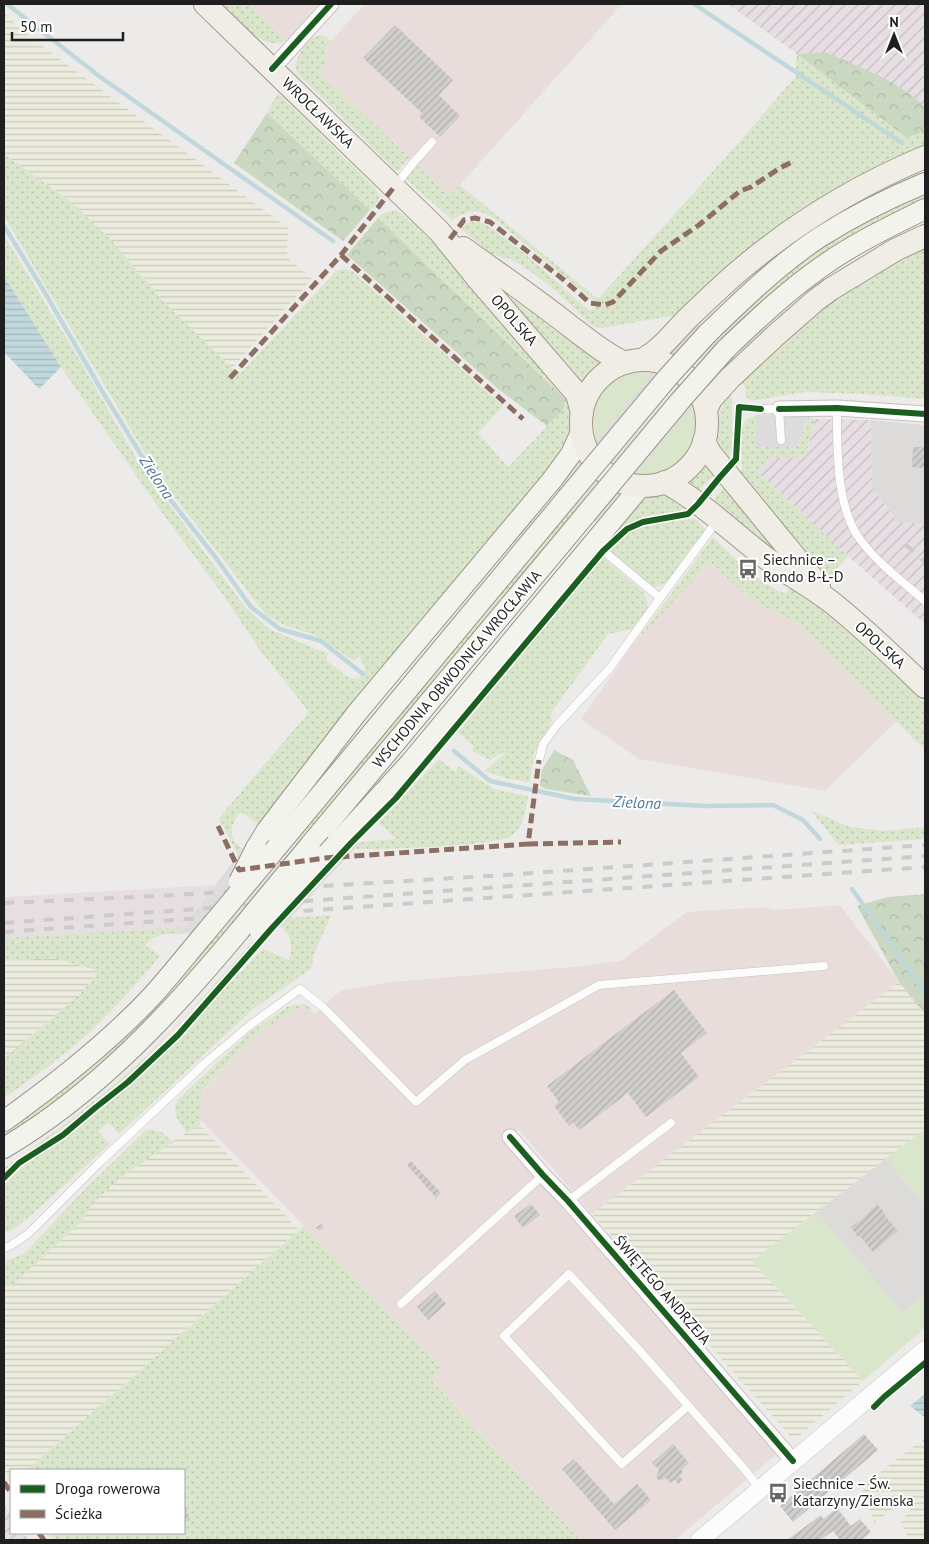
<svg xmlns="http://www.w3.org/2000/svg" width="929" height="1544" viewBox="0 0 929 1544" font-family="'PT Sans',sans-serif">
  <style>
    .residential { fill: #dcdbda }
    .commercial { fill: #e9dddc }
    .industrial { fill: url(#industrial-furrows) }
    .railway { fill: #e6dee3 }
    .farmland { fill: url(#farmland-rules) }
    .grass { fill: url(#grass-dots) }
    .forest { fill: url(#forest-crowns) }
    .garden { fill: #dae6cb }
    .parking { fill: #dddcdc }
    .water { fill: url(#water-rules) }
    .pier { fill: #dddcdb }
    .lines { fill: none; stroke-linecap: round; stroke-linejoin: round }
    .stream { stroke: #c0d7dc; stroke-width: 4.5 }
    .building { fill: url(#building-hatch) }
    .service-casing { stroke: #c3c2c1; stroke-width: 9 }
    .minor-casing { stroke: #c3c2c1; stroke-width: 17 }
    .tertiary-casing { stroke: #c3c2c1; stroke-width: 19 }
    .secondary-casing { stroke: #939483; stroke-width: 22 }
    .primary-casing { stroke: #a09888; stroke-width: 24 }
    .service { stroke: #fcfcfc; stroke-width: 8 }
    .minor { stroke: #fcfcfc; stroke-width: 15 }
    .tertiary { stroke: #fcfcfc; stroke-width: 18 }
    .secondary { stroke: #f2f3ec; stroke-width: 20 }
    .primary { stroke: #f0ece6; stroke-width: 22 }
    .rail { stroke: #cbcbca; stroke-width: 4; stroke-dasharray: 10 10; stroke-linecap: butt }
    .secondary-bridge-casing { stroke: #939483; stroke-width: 22; stroke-linecap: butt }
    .secondary-bridge { stroke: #f2f3ec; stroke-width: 20 }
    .quiet { stroke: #8d6e63; stroke-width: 5; stroke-dasharray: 10 5; stroke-linecap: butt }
    .cycleway-casing { stroke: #fff; stroke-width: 9 }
    .cycleway { stroke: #1b5e20; stroke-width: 6 }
    .labels { text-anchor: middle; stroke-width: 4; stroke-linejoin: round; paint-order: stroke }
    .street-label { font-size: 15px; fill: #1f1f1f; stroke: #fff }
    .poi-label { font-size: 15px; fill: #1f1f1f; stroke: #fff; text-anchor: start }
    .water-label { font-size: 16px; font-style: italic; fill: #54799c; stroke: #fff }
  </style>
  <defs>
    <pattern id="industrial-furrows" width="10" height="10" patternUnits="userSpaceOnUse" patternTransform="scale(1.25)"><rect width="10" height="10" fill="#e6dee3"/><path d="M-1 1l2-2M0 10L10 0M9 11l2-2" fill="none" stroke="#c5bec2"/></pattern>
    <pattern id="farmland-rules" width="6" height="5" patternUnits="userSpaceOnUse" patternTransform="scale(1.25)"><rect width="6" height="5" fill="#ebebde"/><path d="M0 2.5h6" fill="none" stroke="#c9c9be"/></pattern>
    <pattern id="grass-dots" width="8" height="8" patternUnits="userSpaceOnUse" patternTransform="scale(1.25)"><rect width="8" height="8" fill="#dae6cb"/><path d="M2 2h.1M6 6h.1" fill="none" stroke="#bbc5ae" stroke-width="1.8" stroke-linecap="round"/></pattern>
    <pattern id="forest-crowns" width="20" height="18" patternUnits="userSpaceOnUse" patternTransform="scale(1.25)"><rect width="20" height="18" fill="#cad8c1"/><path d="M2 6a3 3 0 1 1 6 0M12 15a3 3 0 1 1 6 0" fill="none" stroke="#adb9a5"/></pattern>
    <pattern id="water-rules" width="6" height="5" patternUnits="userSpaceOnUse" patternTransform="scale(1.25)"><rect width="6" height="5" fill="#c0d7dc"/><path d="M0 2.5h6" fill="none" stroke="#a5b8bc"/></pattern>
    <pattern id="building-hatch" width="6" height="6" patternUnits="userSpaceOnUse" patternTransform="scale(1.25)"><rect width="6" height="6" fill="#d0cecc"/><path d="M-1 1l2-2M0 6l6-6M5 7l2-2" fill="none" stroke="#b2b0af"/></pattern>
  </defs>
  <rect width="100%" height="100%" fill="#edebe9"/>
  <g class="residential">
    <path d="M871 420 925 425V524L898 522 872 487Z"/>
    <path d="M885 1159 925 1205V1294L903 1313 816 1212Z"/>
  </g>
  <g class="commercial">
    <path d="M248 4H319L286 40Z"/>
    <path d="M365 4H622L450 196 319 72 326 63 325 47Z"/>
    <path d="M710 563 753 601 799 624 897 721 825 791 639 759 581 719 633 645Z"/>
    <path d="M840 905 899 982 592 1214 519 1130 504 1142 778 1453 675 1540H580L432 1380 442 1368 200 1119 202 1092 258 1033 302 1006 315 1014 334 996 341 991 391 982 572 967 621 961 687 912 764 907 776 910Z"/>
  </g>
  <g class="industrial">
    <path d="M728 4H925V131L907 138 797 54Z"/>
    <path d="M815 419 871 420 872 487 898 522 925 524V624L848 556 758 472 767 458 805 457Z"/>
    <path d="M4 1504 11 1515V1533H23L29 1540H4Z"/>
  </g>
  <path class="railway" d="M215 885 183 927 4 938V897Z"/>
  <g class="farmland">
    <path d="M4 13 34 40 288 228 287 257 312 279 232 368 164 302 112 241 70 201 4 154Z"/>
    <path d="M54 958 100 971 80 994 13 1051 4 1057V961Z"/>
    <path d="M899 982 925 1014V1129L752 1261 863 1381 794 1440 592 1214Z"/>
    <path d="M200 1125 299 1230 27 1470H11V1480L4 1469V1285H12L82 1221 95 1201 125 1174 166 1145Z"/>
    <path d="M925 1439V1540H902L907 1536 901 1522 911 1509 903 1501 874 1523 862 1486 909 1450Z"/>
  </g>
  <g class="grass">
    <path d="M222 4H248L286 40C263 54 237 18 222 4Z"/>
    <path d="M319 35 325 36 331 42 325 47 326 63 319 72 410 158 399 170 396 171 298 74 295 67C298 55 306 39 319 35Z"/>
    <path d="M797 54 907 138 925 131V148L675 320 671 316 602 328 596 327 591 325C565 299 538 272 506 257L505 259 490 253 461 229C466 222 472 221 481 223 491 226 499 234 507 240 536 262 562 287 590 311L599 305 496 220C478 208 471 209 452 220L406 179 410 173 418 166 450 196 460 185 598 299 742 139 795 77Z"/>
    <path d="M278 93 375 188C382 199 379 202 370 210L267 113Z"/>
    <path d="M4 154 70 201 112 241 164 302 232 368 241 373 336 271 346 269 353 272 503 406 478 433 508 467 563 410 566 400 378 218 384 213 396 210C412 220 425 235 439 249 486 296 528 350 571 402V434L558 457 261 826 241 812C230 824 227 838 243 849L238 855 219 818 309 712 260 650 221 592 160 510 61 367 4 276V235L79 359 140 465 245 607 269 629 328 654 326 660 349 678 358 679 363 674 365 667 359 656 354 661 315 635 286 626 266 615 159 477 4 216Z"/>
    <path d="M925 193V200L719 345 713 340C725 328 736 316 749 305 802 258 861 222 925 193Z"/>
    <path d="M925 242V399L862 394 805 392 751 401 745 395 746 388 739 380 801 320Z"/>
    <path d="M493 281 581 347 601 365 594 370 582 384Z"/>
    <path d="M728 396 732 398V449L728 460C711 438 713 418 728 396Z"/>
    <path d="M757 415 756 447H797L808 417 815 419 805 457 767 458 758 472 848 556 828 578 738 474 742 470V425L747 419Z"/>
    <path d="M705 462 716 473 697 493 686 482 697 473Z"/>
    <path d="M726 485 794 568 711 503Z"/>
    <path d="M657 496H667L686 506C674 519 653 517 637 521 624 525 617 535 606 540L640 500Z"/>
    <path d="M573 503 578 508 297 845H290Z"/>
    <path d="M688 519H696L705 529 704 533 666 583C660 587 656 588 649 585L609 550C614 544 620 538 626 533 642 521 669 522 688 519Z"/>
    <path d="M713 537C734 558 757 583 786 594L789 588C808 597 823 611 839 624 869 650 897 677 925 704V750L799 624 753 601 710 563 633 645Z"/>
    <path d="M603 557 643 592C655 608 642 616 632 629L608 634 551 713 552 721 534 754 530 782 508 779 485 771 505 753 504 752 490 760 472 751 474 747 458 732Z"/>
    <path d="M439 759 455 772 459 766 494 789 528 796C525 810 525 824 514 834 500 847 379 849 355 849L361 842 396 839 378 822Z"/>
    <path d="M812 811 850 827 885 831 925 827V839L838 845Z"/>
    <path d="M331 915 313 956 312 968 253 1009 119 1134 109 1123 98 1131 110 1144 28 1218 14 1229 4 1233V1185L14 1173 104 1107 155 1061 263 949 289 960C292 946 293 938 282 927L290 918Z"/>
    <path d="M183 927 178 934C165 933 154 935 145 945L160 956C139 980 118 1005 95 1027 67 1054 35 1076 4 1098V1057L13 1051 80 994 100 971 54 958 4 961V938Z"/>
    <path d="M229 930C205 958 181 987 155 1013 111 1058 59 1103 4 1136V1130L219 931Z"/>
    <path d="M255 940 257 942 134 1071 89 1109 11 1166 4 1173V1168C54 1133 103 1097 147 1055 185 1019 219 978 255 940Z"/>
    <path d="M305 1004 312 1009 311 1011 302 1006 258 1033 202 1091 200 1125 187 1133C178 1120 171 1115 178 1099L250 1032 287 1007 294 1005Z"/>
    <path d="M149 1129 162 1132 173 1142 125 1174 95 1201 82 1221 12 1286 4 1285V1261L14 1258 25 1253 84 1190 145 1131Z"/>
    <path d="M304 1226 442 1368 432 1381 580 1540H53L48 1533H184V1470H27Z"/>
  </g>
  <g class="forest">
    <path d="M825 52C859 67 898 80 925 107V131L907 138 797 54Z"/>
    <path d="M267 113 370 210 343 241 234 163Z"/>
    <path d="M378 218 566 400 563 410 547 426 498 389 347 255Z"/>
    <path d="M554 750 573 760 591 796 546 789 540 786 542 770Z"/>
    <path d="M925 894V1014L899 982 857 906 888 897Z"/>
  </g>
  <g class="garden">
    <path d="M634 372 653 373 596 441C587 408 602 383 634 372Z"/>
    <path d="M693 407C705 433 686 466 659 474 651 476 643 476 635 476Z"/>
    <path d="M925 1129V1205L885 1159Z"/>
    <path d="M816 1212 903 1313 925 1294V1328L863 1381 752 1261Z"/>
  </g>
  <path class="parking" d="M809 412 797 447H755L757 415Z"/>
  <g class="water">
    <path d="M4 276 61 367 39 389 4 352Z"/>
    <path d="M925 1394V1416H923L910 1406Z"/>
  </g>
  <g class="pier">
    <path d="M697 324 716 342 677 384 576 506 556 490 656 369Z"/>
    <path d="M716 342 735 360 681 421 596 522 576 506 655 412Z"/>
    <path d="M361 842 282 927 223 931 294 846Z"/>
    <path d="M293 846 222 931 178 934 243 849Z"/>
  </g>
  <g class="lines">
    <g class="stream">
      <path d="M7 4 99 76 333 241"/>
      <path d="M694 4 902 143"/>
      <path d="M4 226 41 286 102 391 162 489 216 558 251 607 280 629 321 641 363 674"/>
      <path d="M454 751 490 781 575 799 706 806 773 805 803 820 820 839"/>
      <path d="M852 889 925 992"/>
    </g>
  </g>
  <g class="building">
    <path d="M395 25 453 80 439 95 460 116 440 137 419 117 422 113 363 58Z"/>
    <path d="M913 447H925V468L912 467Z"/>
    <path d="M674 990 707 1033 681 1053 699 1077 646 1117 628 1093 579 1130 573 1122 569 1126 554 1106 559 1102 547 1086Z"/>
    <path d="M411 1161 441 1193 436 1198 407 1165Z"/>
    <path d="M531 1204 540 1215 523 1228 514 1216Z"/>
    <path d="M877 1204 885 1214V1216L898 1231 873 1252 860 1236H857L851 1227 858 1221 859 1222Z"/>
    <path d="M321 1224 324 1227 320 1231 316 1228Z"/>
    <path d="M435 1291 446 1304 428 1320 417 1307Z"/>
    <path d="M864 1434 878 1450 793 1522 780 1506Z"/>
    <path d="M673 1444 689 1463 681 1470 683 1472 679 1476 683 1480 678 1484 675 1480 670 1483 666 1478 659 1481 656 1477 659 1470 652 1463Z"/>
    <path d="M574 1459 614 1504 637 1484 651 1500 615 1530 562 1469Z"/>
    <path d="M186 1507 190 1520 184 1522V1508Z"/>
    <path d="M837 1508 851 1526 860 1519 871 1532 862 1539 863 1540H840L833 1531 820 1540H787L821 1515 823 1519Z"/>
  </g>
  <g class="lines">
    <defs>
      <g id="service">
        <path d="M395 186 414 162 432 142"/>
        <path d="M837 408C837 446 836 506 859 538 877 563 902 581 925 601"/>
        <path d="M761 409H779L781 440"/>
        <path d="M594 543 660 598"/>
        <path d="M539 760 543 744 557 725 610 668 660 598 717 521"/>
        <path d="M568 1201 671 1123"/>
        <path d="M4 1248 10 1246 28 1234 98 1164 204 1064 249 1026 300 989 323 1007 416 1102 465 1060 599 985 824 966"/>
        <path d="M401 1304 543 1175"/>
        <path d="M688 1406 622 1464 504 1336 569 1274 640 1351 746 1471 760 1489"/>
      </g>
      <g id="minor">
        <path d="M272 69 331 4"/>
        <path d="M779 409 837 408 925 414"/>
        <path d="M510 1137 543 1175 568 1201 793 1461"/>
      </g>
      <path id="tertiary" d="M700 1540 925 1350"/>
      <g id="secondary">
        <path d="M707 334C743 299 779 264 820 237 853 216 889 198 925 183"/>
        <path d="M725 350C756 320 788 290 824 265 855 243 891 226 925 209"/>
        <path d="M336 844 410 763 641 486"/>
        <path d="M310 845 586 514"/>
        <path d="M277 847 567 498"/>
        <path d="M256 848 267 830 356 714 552 480 571 454 581 432"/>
        <path d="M4 1121C57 1083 108 1043 152 996 171 975 188 953 206 932"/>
        <path d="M4 1148C97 1093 172 1012 240 930"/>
      </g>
      <g id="primary">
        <path d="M205 4 439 231 478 279 577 394 582 413"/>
        <path d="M463 248C499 274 536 299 571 327 589 340 604 354 625 363"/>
        <path d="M642 360C661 350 672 334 687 319 706 301 725 282 746 265 799 221 861 184 925 157"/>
        <circle cx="644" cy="423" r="63"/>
        <path d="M706 410 711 399 730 378 776 335 816 300 831 289 895 250 925 236"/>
        <path d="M704 441 710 453 819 586"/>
        <path d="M665 482C702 502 733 533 766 558 788 575 813 587 835 605 867 631 896 659 925 687"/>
      </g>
    </defs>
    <use href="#service" class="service-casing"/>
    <use href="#minor" class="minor-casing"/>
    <use href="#tertiary" class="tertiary-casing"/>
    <use href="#secondary" class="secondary-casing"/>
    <use href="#primary" class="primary-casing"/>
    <use href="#service" class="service"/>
    <use href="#minor" class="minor"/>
    <use href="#tertiary" class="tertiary"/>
    <use href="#secondary" class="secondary"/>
    <use href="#primary" class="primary"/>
    <g class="rail">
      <path d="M906 545 925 562"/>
      <path d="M4 903 157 896 505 875 925 845"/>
      <path d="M4 923 925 856"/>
      <path d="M4 932 925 867"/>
    </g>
    <defs>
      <g id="secondary-bridge">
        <path d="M567 498 668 377 707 334"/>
        <path d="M586 514 680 401 725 350"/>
        <path d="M239 882 256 848"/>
        <path d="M259 929 336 844"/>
        <path d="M240 930 310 845"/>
        <path d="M206 932 277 847"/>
      </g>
    </defs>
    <use href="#secondary-bridge" class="secondary-bridge-casing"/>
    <use href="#secondary-bridge" class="secondary-bridge"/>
    <g class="quiet">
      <path d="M450 239 464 220 475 218 490 222 564 280 590 303 605 305 613 302 661 251 699 225 740 191 751 187 780 168 792 162"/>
      <path d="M341 255 523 419"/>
      <path d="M230 378 341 255 394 187"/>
      <path d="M218 826 239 870 325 858 528 844 539 760"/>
      <path d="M528 844 621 842"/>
      <path d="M4 1482 11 1493"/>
      <path d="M39 1533 44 1540"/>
    </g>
    <defs>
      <g id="cycleway">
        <path d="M272 69 331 4"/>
        <path d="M779 409 837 408 925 414"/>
        <path d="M510 1137 543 1175 568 1201 793 1461"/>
        <path d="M4 1178 19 1163 63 1135 95 1108 128 1082 178 1035 272 928 351 843 396 798 603 551 627 529 643 522 688 514 698 504 720 477 736 459 739 407 761 409"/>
        <path d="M874 1407 884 1397 925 1363"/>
      </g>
    </defs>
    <use href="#cycleway" class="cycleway-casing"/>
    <use href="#cycleway" class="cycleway"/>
  </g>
  <defs>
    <symbol id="bus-bare" viewBox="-9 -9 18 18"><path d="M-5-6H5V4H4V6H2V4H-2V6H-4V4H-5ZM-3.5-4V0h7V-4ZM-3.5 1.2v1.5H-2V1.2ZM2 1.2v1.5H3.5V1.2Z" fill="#676666" stroke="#fff" stroke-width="2.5" paint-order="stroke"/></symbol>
  </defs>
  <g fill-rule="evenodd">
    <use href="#bus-bare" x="734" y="555" width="28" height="28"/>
    <use href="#bus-bare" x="764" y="1479" width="28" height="28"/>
  </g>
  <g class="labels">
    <g class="street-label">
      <text transform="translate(318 113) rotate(44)" y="5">WROCŁAWSKA</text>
      <text transform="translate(514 320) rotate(49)" y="5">OPOLSKA</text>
      <text transform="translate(880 645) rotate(42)" y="5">OPOLSKA</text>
      <text transform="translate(457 669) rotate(-50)" y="5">WSCHODNIA OBWODNICA WROCŁAWIA</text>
      <text transform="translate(662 1290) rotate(49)" y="5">ŚWIĘTEGO ANDRZEJA</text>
    </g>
    <g class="poi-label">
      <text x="763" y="565">Siechnice –<tspan x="763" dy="17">Rondo B-Ł-D</tspan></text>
      <text x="793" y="1489">Siechnice – Św.<tspan x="793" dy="17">Katarzyny/Ziemska</tspan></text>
    </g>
    <g class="water-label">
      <text transform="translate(157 477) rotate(57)" y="6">Zielona</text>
      <text transform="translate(637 802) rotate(3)" y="6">Zielona</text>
    </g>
  </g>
  <rect width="929" height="1544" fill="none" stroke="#1f1f1f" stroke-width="10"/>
  <rect x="10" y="1469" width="175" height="65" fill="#ffffff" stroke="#a5a5a5"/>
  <rect x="20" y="1485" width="25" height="8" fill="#1b5e20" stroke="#a5a5a5"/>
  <text x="55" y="1494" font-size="15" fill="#1f1f1f">Droga rowerowa</text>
  <rect x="20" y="1510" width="25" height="8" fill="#8d6e63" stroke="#a5a5a5"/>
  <text x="55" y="1519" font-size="15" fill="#1f1f1f">Ścieżka</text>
  <g transform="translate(894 35)" stroke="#ffffff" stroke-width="4" paint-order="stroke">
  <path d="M0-4L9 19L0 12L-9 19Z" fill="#1f1f1f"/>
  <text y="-8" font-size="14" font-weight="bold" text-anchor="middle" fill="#1f1f1f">N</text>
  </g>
  <path d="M12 32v8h111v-8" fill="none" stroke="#1f1f1f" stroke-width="2.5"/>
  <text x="20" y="32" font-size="15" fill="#1f1f1f" stroke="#ffffff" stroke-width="4" paint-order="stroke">50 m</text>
</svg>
